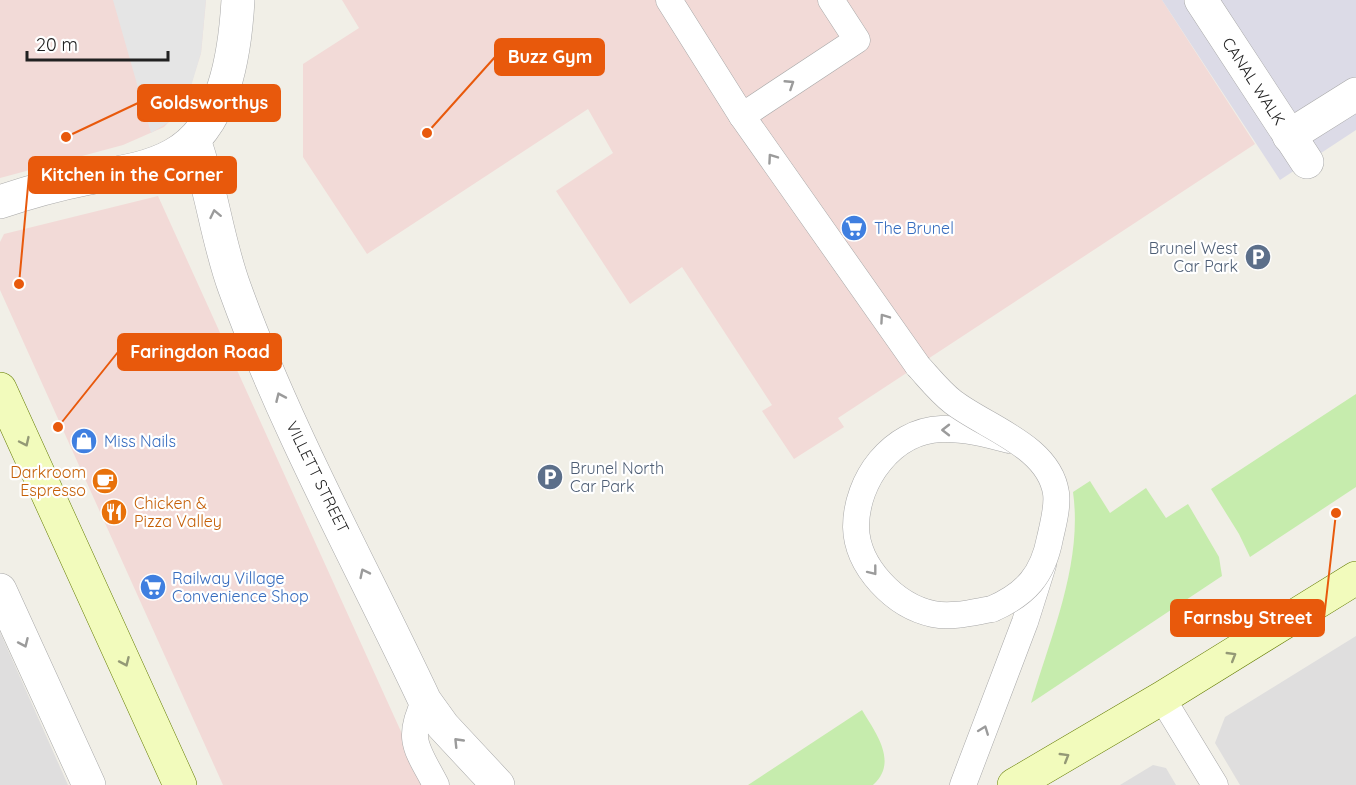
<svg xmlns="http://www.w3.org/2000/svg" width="1356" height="785" viewBox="0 0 1356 785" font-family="Quicksand,sans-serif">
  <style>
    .residential { fill: #dfdede }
    .commercial { fill: #f2dad7 }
    .grass { fill: #c6ecad }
    .parking { fill: #e5e5e5 }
    .plaza { fill: #dcdbe7 }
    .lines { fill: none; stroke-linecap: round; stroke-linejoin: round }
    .lane-casing { stroke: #a8a8a8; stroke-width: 27 }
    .street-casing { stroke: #a8a8a8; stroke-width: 34 }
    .secondary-casing { stroke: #657d03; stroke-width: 34 }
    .lane { stroke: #fff; stroke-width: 26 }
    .street { stroke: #fff; stroke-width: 33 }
    .secondary { stroke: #f2fbbc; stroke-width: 33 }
    .lane-bridge-casing { stroke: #a8a8a8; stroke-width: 27; stroke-linecap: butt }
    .lane-bridge { stroke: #fff; stroke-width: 26 }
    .oneway { stroke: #9b9b9b }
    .oneway2 { stroke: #949976 }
    .labels { text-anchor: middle; stroke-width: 4.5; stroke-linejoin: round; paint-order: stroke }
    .street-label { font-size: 16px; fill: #212121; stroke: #fff }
    .shop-label { font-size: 16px; fill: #366cbe; stroke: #fff; text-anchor: start }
    .service-label { font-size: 16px; fill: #4e5e75; stroke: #fff; text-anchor: end }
    .food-label { font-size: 16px; fill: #c56008; stroke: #fff; text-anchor: end }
    .leader { fill: none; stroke: #e8590c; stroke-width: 2 }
    .callout-dot { fill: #e8590c; stroke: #fff; stroke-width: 2 }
    .callout { fill: #e8590c; stroke: #e8590c; stroke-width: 2 }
    .callout-label { font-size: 18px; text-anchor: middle; font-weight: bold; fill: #fff }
  </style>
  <rect width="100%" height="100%" fill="#f1efe7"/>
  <g class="residential">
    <path d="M0 632 68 785H0Z"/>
    <path d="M1356 636V785H1240L1215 743 1225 717Z"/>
    <path d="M1153 765 1166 768 1176 785H1120Z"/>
  </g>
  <g class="commercial">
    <path d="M0 0H206L201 53 184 106 164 127 123 145 0 178Z"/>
    <path d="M342 0H1162L1255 144 838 418 844 427 794 459 762 411 772 405 682 267 630 304 556 191 613 153 588 109 367 254 303 157V64L359 28Z"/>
    <path d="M158 196 408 747 427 785H223L0 290V242L4 234Z"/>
  </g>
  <g class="grass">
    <path d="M1356 394V487L1250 557 1239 534 1211 489Z"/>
    <path d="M1090 481 1110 513 1146 488 1166 518 1188 504 1219 557 1222 576 1031 703C1051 635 1083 563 1073 492Z"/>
    <path d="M862 710C875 732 899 762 873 785H748Z"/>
  </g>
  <path class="parking" d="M113 0H206L201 53 189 93 174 119 151 133Z"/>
  <path class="plaza" d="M1162 0H1356V130L1280 180Z"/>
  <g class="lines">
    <defs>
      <g id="lane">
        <path d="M669 0 742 116 918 366"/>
        <path d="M742 116 857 40 831 0"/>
        <path d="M992 609C974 612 952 618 933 614 895 606 857 567 856 527 856 480 892 431 941 429 964 428 987 434 1009 440"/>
        <path d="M1162 698 1215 785"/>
        <path d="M425 701C405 740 418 750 436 785"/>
        <path d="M963 785 1025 622 1043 565"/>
      </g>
      <g id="street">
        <path d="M1201 0 1307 162"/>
        <path d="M1289 136 1356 94"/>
        <path d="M194 140C212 189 217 241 235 289 286 430 361 565 425 701L443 726 498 785"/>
        <path d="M0 202C29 192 59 184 89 178 117 173 148 169 173 155 225 127 235 53 238 0"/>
        <path d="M0 590 89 785"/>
      </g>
      <g id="secondary">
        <path d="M0 389 180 785"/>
        <path d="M1014 785 1162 698 1356 578"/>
      </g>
    </defs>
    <use href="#lane" class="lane-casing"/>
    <use href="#street" class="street-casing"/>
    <use href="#secondary" class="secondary-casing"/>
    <use href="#lane" class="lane"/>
    <use href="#street" class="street"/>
    <use href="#secondary" class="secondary"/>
    <defs>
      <path id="lane-bridge" d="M918 366C929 378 940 392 953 402 987 428 1049 446 1056 493 1058 506 1053 525 1050 538 1043 575 1026 594 992 609"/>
    </defs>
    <use href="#lane-bridge" class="lane-bridge-casing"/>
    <use href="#lane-bridge" class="lane-bridge"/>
  </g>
  <defs><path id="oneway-chevron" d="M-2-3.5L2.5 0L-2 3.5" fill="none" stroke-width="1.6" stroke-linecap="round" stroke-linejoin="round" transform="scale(1.5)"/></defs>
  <g class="oneway">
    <use href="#oneway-chevron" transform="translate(790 84) rotate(-33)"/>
    <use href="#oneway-chevron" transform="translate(772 158) rotate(-125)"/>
    <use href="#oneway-chevron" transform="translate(215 214) rotate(-102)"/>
    <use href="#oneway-chevron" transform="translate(884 318) rotate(-125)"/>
    <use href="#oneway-chevron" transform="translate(280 397) rotate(-114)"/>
    <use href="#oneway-chevron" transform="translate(946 430) rotate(180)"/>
    <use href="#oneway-chevron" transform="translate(873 571) rotate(52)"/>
    <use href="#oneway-chevron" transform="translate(364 573) rotate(-116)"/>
    <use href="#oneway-chevron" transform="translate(24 643) rotate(66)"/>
    <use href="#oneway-chevron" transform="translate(984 730) rotate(-69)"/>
    <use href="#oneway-chevron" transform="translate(458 742) rotate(-134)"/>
  </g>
  <g class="oneway2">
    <use href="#oneway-chevron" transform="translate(25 442) rotate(65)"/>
    <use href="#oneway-chevron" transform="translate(1232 656) rotate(-31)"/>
    <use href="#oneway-chevron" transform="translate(125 662) rotate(66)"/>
    <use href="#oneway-chevron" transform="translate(1065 757) rotate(-31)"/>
  </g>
  <defs>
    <symbol id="supermarket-disc" viewBox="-11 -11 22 22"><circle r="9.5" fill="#3f7fe0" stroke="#fff"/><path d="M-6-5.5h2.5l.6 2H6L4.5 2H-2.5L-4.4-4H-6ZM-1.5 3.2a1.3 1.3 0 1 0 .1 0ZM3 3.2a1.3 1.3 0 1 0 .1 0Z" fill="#fff"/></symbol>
    <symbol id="parking-disc" viewBox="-11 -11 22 22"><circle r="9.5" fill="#5c6f8a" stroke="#fff"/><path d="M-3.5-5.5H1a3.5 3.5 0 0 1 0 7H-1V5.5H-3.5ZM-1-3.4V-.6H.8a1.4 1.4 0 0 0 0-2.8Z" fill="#fff"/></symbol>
    <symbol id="shop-disc" viewBox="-11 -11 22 22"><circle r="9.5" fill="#3f7fe0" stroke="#fff"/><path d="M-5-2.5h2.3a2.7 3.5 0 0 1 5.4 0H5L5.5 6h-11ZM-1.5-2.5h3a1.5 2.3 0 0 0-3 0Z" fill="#fff"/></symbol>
    <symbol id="cafe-disc" viewBox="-11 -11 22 22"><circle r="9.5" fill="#e8710a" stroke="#fff"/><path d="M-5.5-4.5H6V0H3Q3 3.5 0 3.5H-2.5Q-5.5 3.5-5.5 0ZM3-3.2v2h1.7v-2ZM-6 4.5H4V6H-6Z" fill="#fff"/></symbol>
    <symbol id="restaurant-disc" viewBox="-11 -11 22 22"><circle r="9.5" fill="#e8710a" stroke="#fff"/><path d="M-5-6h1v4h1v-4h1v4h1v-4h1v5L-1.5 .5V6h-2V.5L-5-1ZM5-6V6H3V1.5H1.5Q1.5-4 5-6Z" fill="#fff"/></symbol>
  </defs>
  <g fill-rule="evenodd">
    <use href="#supermarket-disc" x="839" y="213" width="30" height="30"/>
    <use href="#parking-disc" x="1243" y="242" width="30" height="30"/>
    <use href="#shop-disc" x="69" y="426" width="30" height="30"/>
    <use href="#parking-disc" x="535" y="462" width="30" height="30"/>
    <use href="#cafe-disc" x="90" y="466" width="30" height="30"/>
    <use href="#restaurant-disc" x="99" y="497" width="30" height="30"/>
    <use href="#supermarket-disc" x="138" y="572" width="30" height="30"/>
  </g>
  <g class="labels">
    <g class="street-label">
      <text transform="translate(1254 81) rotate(57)" y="6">CANAL WALK</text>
      <text transform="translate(318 477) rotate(64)" y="6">VILLETT STREET</text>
    </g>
    <g class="shop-label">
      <text x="874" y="234">The Brunel</text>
      <text x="104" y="447">Miss Nails</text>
      <text x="172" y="584">Railway Village<tspan x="172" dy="18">Convenience Shop</tspan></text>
    </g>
    <g class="service-label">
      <text x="1238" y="254">Brunel West<tspan x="1238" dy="18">Car Park</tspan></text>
      <text x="570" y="474" text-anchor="start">Brunel North<tspan x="570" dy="18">Car Park</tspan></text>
    </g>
    <g class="food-label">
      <text x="86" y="478">Darkroom<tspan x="86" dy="18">Espresso</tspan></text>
      <text x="134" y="509" text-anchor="start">Chicken &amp;<tspan x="134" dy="18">Pizza Valley</tspan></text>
    </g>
  </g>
  <path class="leader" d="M427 133L495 57M66 137L138 103M19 284L29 175M58 427L118 352M1336 513L1324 618"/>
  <g class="callout-dot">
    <circle cx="427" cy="133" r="6"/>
    <circle cx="66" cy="137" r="6"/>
    <circle cx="19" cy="284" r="6"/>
    <circle cx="58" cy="427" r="6"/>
    <circle cx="1336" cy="513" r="6"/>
  </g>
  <g class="callout">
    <rect x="495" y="39" width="109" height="36" rx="6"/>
    <rect x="138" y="85" width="142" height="36" rx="6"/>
    <rect x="29" y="157" width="207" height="36" rx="6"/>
    <rect x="118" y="334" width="163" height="36" rx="6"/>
    <rect x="1171" y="600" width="153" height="36" rx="6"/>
  </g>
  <g class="callout-label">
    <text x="550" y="63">Buzz Gym</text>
    <text x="209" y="109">Goldsworthys</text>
    <text x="132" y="181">Kitchen in the Corner</text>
    <text x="200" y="358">Faringdon Road</text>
    <text x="1248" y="624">Farnsby Street</text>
  </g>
  <path d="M27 51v9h141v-9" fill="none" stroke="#212121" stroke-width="3"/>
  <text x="36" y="51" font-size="18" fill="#212121" stroke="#ffffff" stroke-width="4.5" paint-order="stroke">20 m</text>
</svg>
